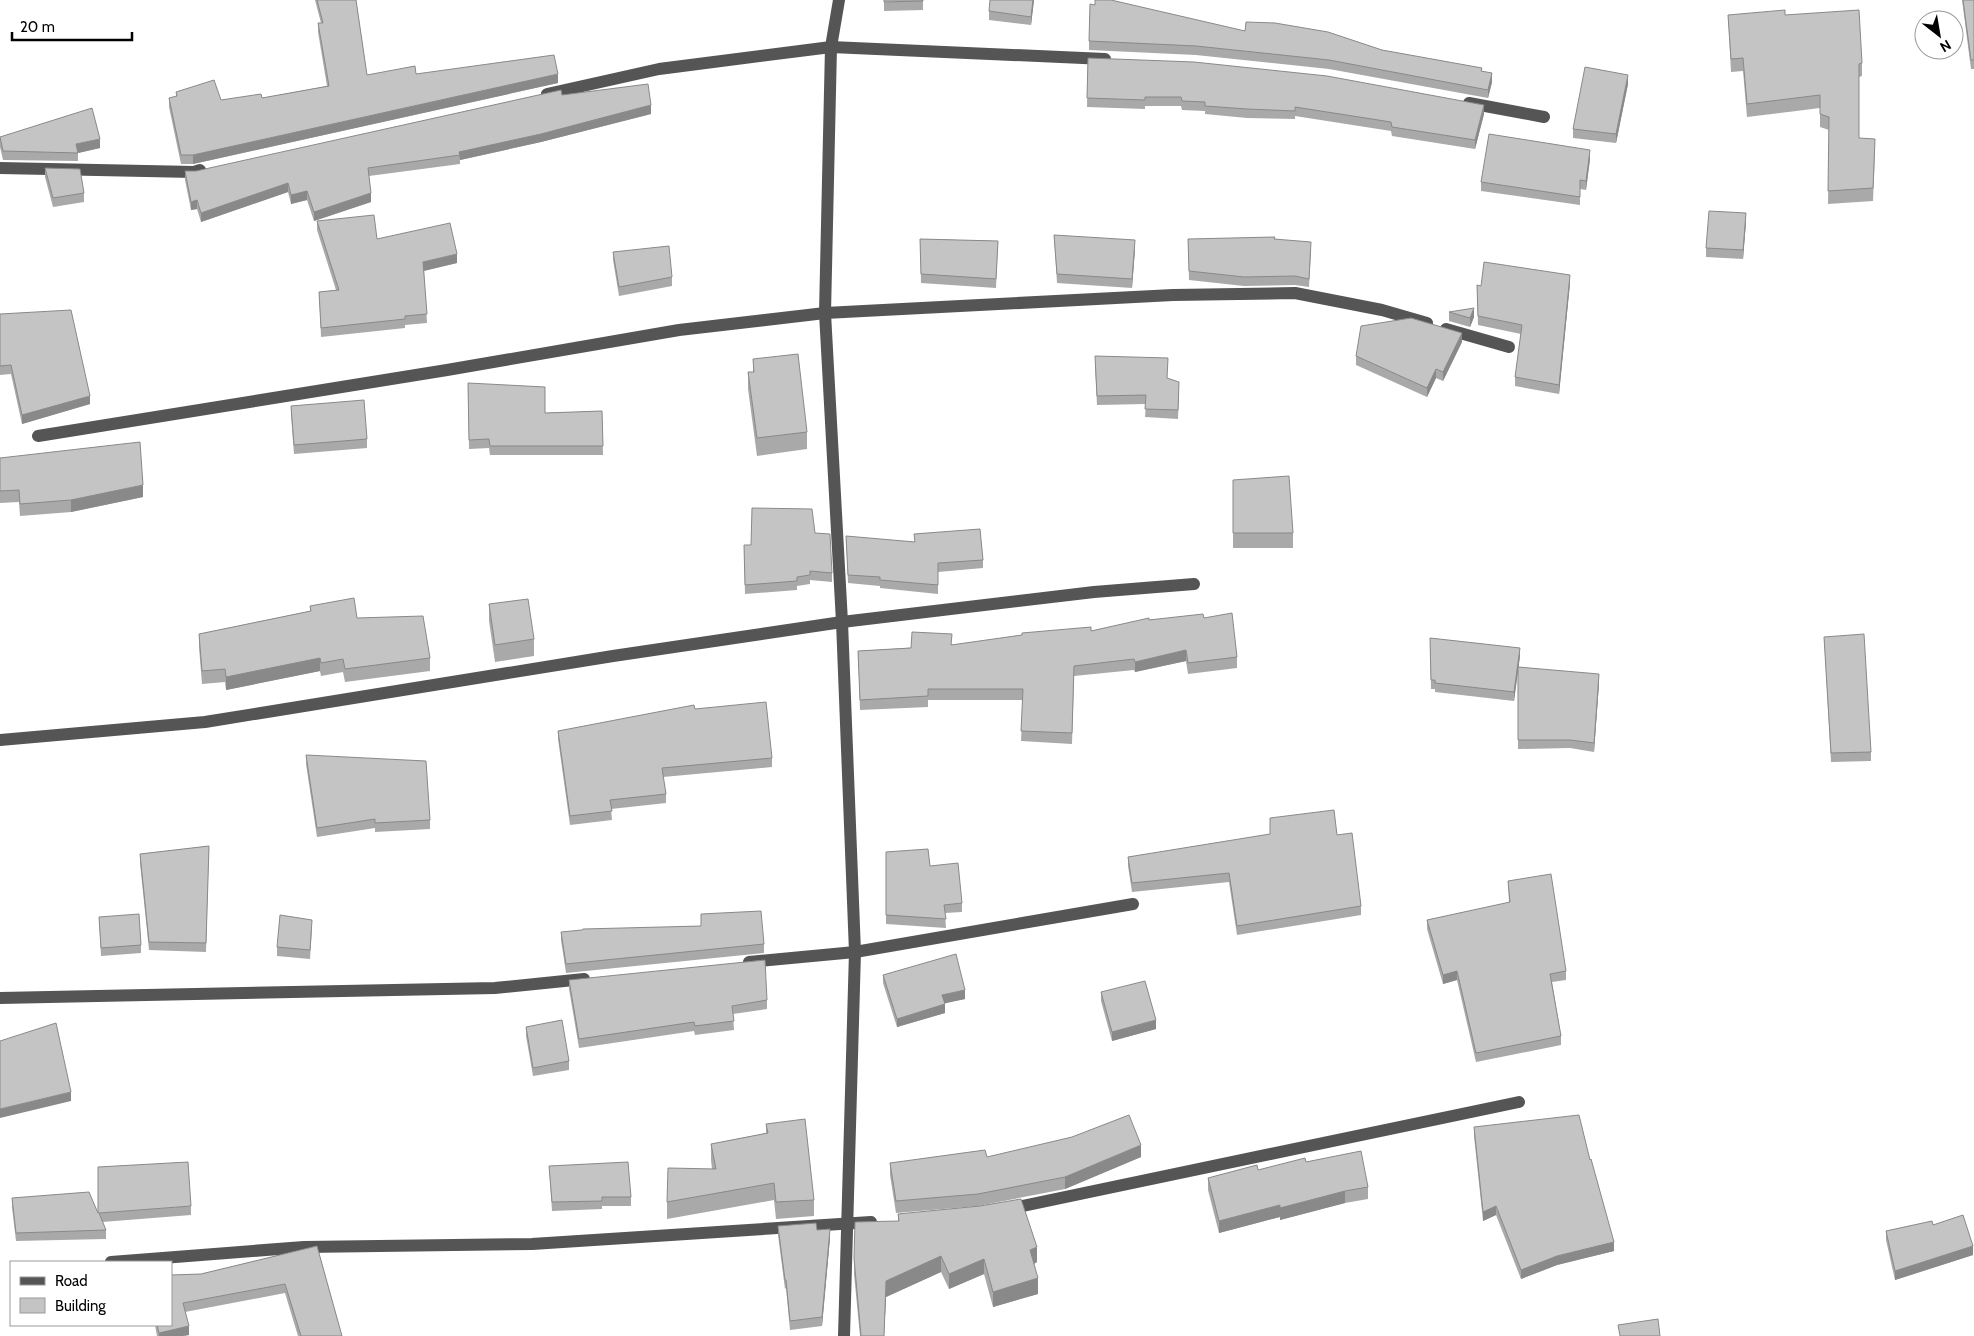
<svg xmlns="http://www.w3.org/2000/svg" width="1974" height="1336" viewBox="0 0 1974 1336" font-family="Cabin,sans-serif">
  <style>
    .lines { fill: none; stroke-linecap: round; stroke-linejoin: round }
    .minor { stroke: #555; stroke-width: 12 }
    .wall { fill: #a9a9a9 }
    .shaded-wall { fill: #898989 }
    .building { fill: #c4c4c4; stroke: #898989 }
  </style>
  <rect width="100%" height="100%" fill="#fff"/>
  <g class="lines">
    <g class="minor">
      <path d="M839 0 831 47 825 313 842 622 855 952 844 1336"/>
      <path d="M547 94 659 69 831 47 1105 59"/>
      <path d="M1469 103 1544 117"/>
      <path d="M0 168 194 172 200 170"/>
      <path d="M1446 329 1509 347"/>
      <path d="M38 436 447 370 679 330 825 313 1173 295 1295 293 1382 310 1427 323"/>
      <path d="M0 740 205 722 613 656 842 622 1094 592 1194 584"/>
      <path d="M749 962 855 952 1133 904"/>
      <path d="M0 998 495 988 584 979"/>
      <path d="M1008 1209 1519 1102"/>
      <path d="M111 1262 304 1247 532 1244 871 1222"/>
    </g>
  </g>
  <g class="wall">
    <path d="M315 0H356L367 75 416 74 558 83 193 164H181L169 107V98L176 97V92L221 100 262 98 327 86 318 32V23H321Z"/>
    <path d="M884 0H923V10L884 11Z"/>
    <path d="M1034 0 1031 25 989 20V11Z"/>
    <path d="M1962 0H1974V69H1971Z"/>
    <path d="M1095 5 1245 31 1382 50 1482 71 1492 82 1488 98 1329 69 1196 55 1089 50V41Z"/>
    <path d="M1728 15H1785L1862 63V76L1859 77V138L1875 152 1873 201 1828 204 1829 130 1820 127V108L1747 117 1743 71 1731 72Z"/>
    <path d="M1088 58 1484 114 1475 149 1392 136 1391 131 1295 116V119L1247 118 1205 114V111L1182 110 1181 106H1145V109L1087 107Z"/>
    <path d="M1628 84 1616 143 1573 138V129Z"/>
    <path d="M651 114 541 142 460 160V164L369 176 371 202 314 221 307 200 291 204 288 192 201 222 197 209 191 210 185 180V171H196Z"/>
    <path d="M0 137 100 148 78 153V161L3 160 0 147Z"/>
    <path d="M1590 159 1586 190 1580 189V205L1481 191V182Z"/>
    <path d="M45 168 84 193V202L53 207 45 177Z"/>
    <path d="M317 221 457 263 424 271 427 323 405 325V328L321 337 319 292 336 290 317 230Z"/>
    <path d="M1746 222 1743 259 1706 257V248Z"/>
    <path d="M1054 235 1135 249 1132 288 1057 283Z"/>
    <path d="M920 239 998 241 996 288 921 283Z"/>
    <path d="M1188 239H1275L1311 251 1309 287 1295 285 1244 286 1189 280Z"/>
    <path d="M613 252 672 277V286L619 296 613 260Z"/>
    <path d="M1570 283 1559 394 1515 386V377L1521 334 1478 325 1477 285 1481 286Z"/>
    <path d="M1449 312 1474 317 1470 327 1449 321Z"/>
    <path d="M0 314 90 404 22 424 11 374 0 375Z"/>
    <path d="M1462 342 1443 381 1436 378 1427 397 1356 365V356Z"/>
    <path d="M753 359 807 432V449L757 456 748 389V372H753Z"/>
    <path d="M1095 365 1168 378 1179 391 1178 419 1145 417 1146 404 1097 405Z"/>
    <path d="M468 383 545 413 602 411 603 455H490L489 448 469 449Z"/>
    <path d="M291 406 367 439V448L294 454 291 414Z"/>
    <path d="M0 458 143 497 71 512 20 516 19 502 0 503Z"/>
    <path d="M1233 480 1293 533V548H1233Z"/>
    <path d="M815 533 832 573V582L810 580V584L797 586V590L745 594 744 545H751Z"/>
    <path d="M846 536 983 560V568L938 572V594L880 588V586L848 583Z"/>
    <path d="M489 604 534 639V656L495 662 489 621Z"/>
    <path d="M310 606 357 618 430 658V671L345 682 343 672 321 676 320 671 226 690 225 682 202 684 199 647V634L310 611Z"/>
    <path d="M1204 618 1237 657V668L1188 674 1186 661 1135 672 1134 670 1074 676 1072 744 1021 741 1023 700H928V707L860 710 858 651 952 645 1091 631 1149 620Z"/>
    <path d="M1824 637 1871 752V761L1831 762Z"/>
    <path d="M1430 638 1520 656 1514 701 1435 692V689H1431Z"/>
    <path d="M1518 667 1599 683 1594 752 1570 748 1518 749Z"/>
    <path d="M695 709 772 758V767L663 777 666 794V803L611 809 612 820 570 825 558 739V731Z"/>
    <path d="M306 755 430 820V829L375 832V828L317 837 306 764Z"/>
    <path d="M1337 835 1361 906V915L1237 935 1229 882 1132 892 1128 866V857Z"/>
    <path d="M209 846 206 952 149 950 140 863V854Z"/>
    <path d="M886 852 930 866 962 903V912L945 913 946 928 886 924Z"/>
    <path d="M1508 881 1566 971V980L1552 982 1561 1036V1045L1476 1062 1457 980 1443 984 1427 929V920L1509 903Z"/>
    <path d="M701 914 764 944V953L566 973 561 940V932L701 926Z"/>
    <path d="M99 917 141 945V953L101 956Z"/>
    <path d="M312 929 310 959 277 956V947Z"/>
    <path d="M883 975 965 999 944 1003 945 1013 897 1027 883 983Z"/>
    <path d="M569 980 767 1000V1009L733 1014 734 1030 695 1035 694 1031 579 1048 569 989Z"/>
    <path d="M1101 992 1156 1029 1112 1041 1101 1001Z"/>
    <path d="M526 1027 569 1061V1070L533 1076 526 1036Z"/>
    <path d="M766 1124 814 1200V1216L776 1219 774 1200 667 1219V1202L712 1169 711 1160V1144L766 1133Z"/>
    <path d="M1474 1127 1590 1160 1614 1251 1557 1265 1521 1279 1496 1215 1483 1221 1474 1136Z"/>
    <path d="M987 1157H1141L1065 1189 978 1206 896 1213 890 1175V1163Z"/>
    <path d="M1306 1162 1368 1187V1199L1345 1203 1280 1220V1217L1219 1233 1208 1190V1178Z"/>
    <path d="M549 1166 631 1197V1206H602V1209L552 1211Z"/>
    <path d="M12 1198 98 1213 191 1206V1215L102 1222 106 1230V1239L16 1241 12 1207Z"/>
    <path d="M898 1214 1037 1262 1034 1264 1038 1294 993 1307 984 1274 949 1289 941 1272 886 1297 884 1336H860L854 1274V1258L898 1221Z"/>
    <path d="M1933 1225 1973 1255 1895 1280 1886 1240V1231Z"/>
    <path d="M778 1226 817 1230 830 1238 822 1326 790 1330 786 1288 785 1289 778 1235Z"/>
    <path d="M317 1246 342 1336H298L285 1293 185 1312 189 1335 183 1336H157L155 1325H171V1275L201 1274Z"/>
  </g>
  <g class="shaded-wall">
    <path d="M1033 0H1034L1031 25V17Z"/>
    <path d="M1492 73V82L1488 98V90Z"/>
    <path d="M558 74V83L193 164V155Z"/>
    <path d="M1628 75V84L1616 143V134Z"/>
    <path d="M651 105V114L541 142 460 160 459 152Z"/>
    <path d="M1484 105V114L1475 149V140Z"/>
    <path d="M100 139V148L78 153 76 144Z"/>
    <path d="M1590 150V159L1586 190V181Z"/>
    <path d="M288 183V192L201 222V213Z"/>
    <path d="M307 191V200L291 204V195Z"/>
    <path d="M371 193V202L314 221V212Z"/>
    <path d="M197 200V209L191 210V202Z"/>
    <path d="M1746 213V222L1743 259V250Z"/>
    <path d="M1135 240V249L1132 288V279Z"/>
    <path d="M457 254V263L423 271V262Z"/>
    <path d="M1570 275V283L1559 394V385Z"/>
    <path d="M1474 308V317L1470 327V318Z"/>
    <path d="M1462 333V342L1443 381V372Z"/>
    <path d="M1436 369V378L1427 397V388Z"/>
    <path d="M90 396V404L22 424V415Z"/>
    <path d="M143 485V497L71 512V500Z"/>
    <path d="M1520 648V656L1514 701V692Z"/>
    <path d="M1186 650V661L1135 672V662Z"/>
    <path d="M320 658V671L226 690V677Z"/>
    <path d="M1599 674V683L1594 752V743Z"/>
    <path d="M1457 971V980L1443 984V975Z"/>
    <path d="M965 990V999L942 1004V995Z"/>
    <path d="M945 1004V1013L897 1027V1019Z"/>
    <path d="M1156 1020V1029L1112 1041V1032Z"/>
    <path d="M71 1092V1101L0 1118V1109Z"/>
    <path d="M1141 1145V1157L1065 1189V1177Z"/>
    <path d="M1345 1191V1203L1280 1220V1208Z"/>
    <path d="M1280 1205V1217L1219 1233V1221Z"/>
    <path d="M1496 1206V1215L1483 1221V1212Z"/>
    <path d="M830 1229V1238L822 1326V1317Z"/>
    <path d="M1614 1242V1251L1557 1265 1521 1279V1270L1557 1256Z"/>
    <path d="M1973 1246V1255L1895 1280V1271Z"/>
    <path d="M1037 1247V1262L1030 1266V1250Z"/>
    <path d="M941 1256V1272L886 1297 884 1336 886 1281Z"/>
    <path d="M984 1259V1274L949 1289V1274Z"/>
    <path d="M1038 1278V1294L993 1307V1292Z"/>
    <path d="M189 1326V1335L183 1336H159V1333Z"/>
  </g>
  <g class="building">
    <path d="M317 0H356L367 75 415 66 416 74 554 55 558 74 193 155H181L169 98 177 96 176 92 214 80 221 100 261 94 262 98 329 86 318 23H323Z"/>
    <path d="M884 0H923V1L884 2Z"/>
    <path d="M990 0H1033L1031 17 989 11Z"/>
    <path d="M1095 0H1111L1245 31 1246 22 1275 23 1328 32 1382 50 1482 68 1481 71 1492 73 1488 90 1329 60 1196 46 1089 41 1090 4 1095 5Z"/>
    <path d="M1963 0H1974V60H1971Z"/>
    <path d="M1785 10V15L1859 10 1862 63 1859 64V138L1875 139 1873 188 1828 191 1829 117 1820 114V95L1747 104 1743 58 1731 59 1728 15Z"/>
    <path d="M1088 58 1194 62 1327 76 1484 105 1475 140 1392 127 1391 122 1295 107V111L1247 109 1205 106V102L1182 101 1181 97H1145V100L1087 98Z"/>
    <path d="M1585 67 1628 75 1616 134 1573 129Z"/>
    <path d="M648 84 651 105 541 134 459 152 460 155 368 168 371 193 314 212 307 191 291 195 288 183 201 213 197 200 191 202 185 171H196L561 90 562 95Z"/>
    <path d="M92 108 100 139 76 144 78 153 3 151 0 137Z"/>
    <path d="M1489 134 1590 150 1586 181 1580 180V197L1481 182Z"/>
    <path d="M45 168 80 169 84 193 53 198Z"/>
    <path d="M1709 211 1746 213 1743 250 1706 248Z"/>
    <path d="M374 215 377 239 450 223 457 254 423 262 427 314 405 316V319L321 328 319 292 339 290 317 221Z"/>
    <path d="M1054 235 1135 240 1132 279 1057 274Z"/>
    <path d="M1275 237 1274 239 1311 242 1309 279 1295 276 1244 277 1189 271 1188 239Z"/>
    <path d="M920 239 998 241 996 279 921 274Z"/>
    <path d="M669 246 672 277 619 287 613 252Z"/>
    <path d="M1484 262 1570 275 1559 385 1515 377 1522 325 1478 316 1477 285 1481 286Z"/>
    <path d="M1474 308 1470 318 1449 312Z"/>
    <path d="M71 310 90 396 22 415 11 365 0 366V314Z"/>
    <path d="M1411 318 1462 333 1443 372 1436 369 1427 388 1356 356 1361 326Z"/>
    <path d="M798 354 807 432 757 438 748 372H754L753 359Z"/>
    <path d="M1095 356 1168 358 1167 378 1179 382 1178 410 1145 409 1146 395 1097 396Z"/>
    <path d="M468 383 545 387V413L602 411 603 446H490L489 439 469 440Z"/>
    <path d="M364 400 367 439 294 445 291 406Z"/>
    <path d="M140 442 143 485 71 500 20 504 19 490 0 491V458Z"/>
    <path d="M1289 476 1293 533H1233V480Z"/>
    <path d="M752 508 812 509 815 533 830 534 832 573 810 571V575L797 577V581L745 585 744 545H751Z"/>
    <path d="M980 529 983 560 938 563V585L880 580V577L848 575 846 536 915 542 914 534Z"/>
    <path d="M354 598 357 618 423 616 430 658 345 669 343 659 321 663 320 658 226 677 225 669 202 671 199 634 311 611 310 606Z"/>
    <path d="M528 599 534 639 495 645 489 604Z"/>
    <path d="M1232 613 1237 657 1188 663 1186 650 1135 662 1134 659 1074 666 1072 733 1021 731 1023 689H928V696L860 700 858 651 911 648 912 632 952 634 951 645 1022 635V633L1091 627V631L1149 618V620L1203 614 1204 618Z"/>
    <path d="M1864 634 1871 752 1831 753 1824 637Z"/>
    <path d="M1430 638 1520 648 1514 692 1435 683V680H1431Z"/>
    <path d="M1518 667 1599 674 1594 743 1570 740H1518Z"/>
    <path d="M766 702 772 758 662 768 666 794 610 800 612 811 570 816 558 731 694 705 695 709Z"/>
    <path d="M306 755 426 761 430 820 375 823V819L317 828Z"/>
    <path d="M1334 810 1337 835 1352 833 1361 906 1237 926 1229 873 1132 883 1128 857 1270 834V818Z"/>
    <path d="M209 846 206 943 149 942 140 854Z"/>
    <path d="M928 849 930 866 958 863 962 903 944 905 946 919 886 915V852Z"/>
    <path d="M1551 874 1566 971 1550 974 1561 1036 1476 1053 1457 971 1443 975 1427 920 1510 902 1508 881Z"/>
    <path d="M761 911 764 944 566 964 561 932 582 930 583 929 701 926V914Z"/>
    <path d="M139 914 141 945 101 948 99 917Z"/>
    <path d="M280 915 312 920 310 950 277 947Z"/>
    <path d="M956 954 965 990 942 995 945 1004 897 1019 883 975Z"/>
    <path d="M765 960 767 1000 732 1006 734 1021 695 1026 694 1022 579 1039 569 980Z"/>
    <path d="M1145 981 1156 1020 1112 1032 1101 992Z"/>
    <path d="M562 1020 569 1061 533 1068 526 1027Z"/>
    <path d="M56 1023 71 1092 0 1109V1041Z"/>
    <path d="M1129 1115 1141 1145 1065 1177 978 1194 896 1201 890 1163 985 1150 987 1157 1072 1137Z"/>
    <path d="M1579 1115 1590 1160 1591 1159 1614 1242 1557 1256 1521 1270 1496 1206 1483 1212 1474 1127Z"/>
    <path d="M805 1119 814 1200 776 1202 774 1183 667 1202 668 1168 716 1169 711 1144 768 1133 766 1124Z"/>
    <path d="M1361 1151 1368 1187 1345 1191 1280 1208V1205L1219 1221 1208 1178 1257 1165 1258 1170 1305 1158 1306 1162Z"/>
    <path d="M188 1162 191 1206 99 1213 106 1230 16 1233 12 1198 89 1192 98 1213V1167Z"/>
    <path d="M628 1162 631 1197H602V1201L552 1202 549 1166Z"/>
    <path d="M1021 1199 1037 1247 1030 1250 1038 1278 993 1292 984 1259 949 1274 941 1256 886 1281 884 1336H861L854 1258 855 1222 899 1221 898 1214 980 1206Z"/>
    <path d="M1963 1215 1973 1246 1895 1271 1886 1231 1932 1221 1933 1225Z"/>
    <path d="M816 1223 817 1230 830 1229 822 1317 790 1321 786 1280H785L778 1226Z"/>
    <path d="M317 1246 342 1336H301L285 1284 183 1303 189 1326 159 1333 157 1325H171V1275L201 1274Z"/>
    <path d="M1658 1319 1660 1336H1620L1618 1325Z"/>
  </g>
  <rect x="10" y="1261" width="162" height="65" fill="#ffffff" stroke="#999999"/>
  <rect x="20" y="1277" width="25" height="8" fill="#555555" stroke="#999999"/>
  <text x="55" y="1286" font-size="15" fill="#000000">Road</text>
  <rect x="20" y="1298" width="25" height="15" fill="#c4c4c4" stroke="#999999"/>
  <text x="55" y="1311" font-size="15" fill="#000000">Building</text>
  <g transform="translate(1939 35) rotate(149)"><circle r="24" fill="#ffffff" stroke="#999999"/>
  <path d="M0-4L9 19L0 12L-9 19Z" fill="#000000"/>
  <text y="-8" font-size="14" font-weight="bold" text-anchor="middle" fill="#000000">N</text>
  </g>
  <path d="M12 32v8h120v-8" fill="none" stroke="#000000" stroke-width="2.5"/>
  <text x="20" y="32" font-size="15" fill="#000000" stroke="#ffffff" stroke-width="4" paint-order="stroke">20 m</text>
</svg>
